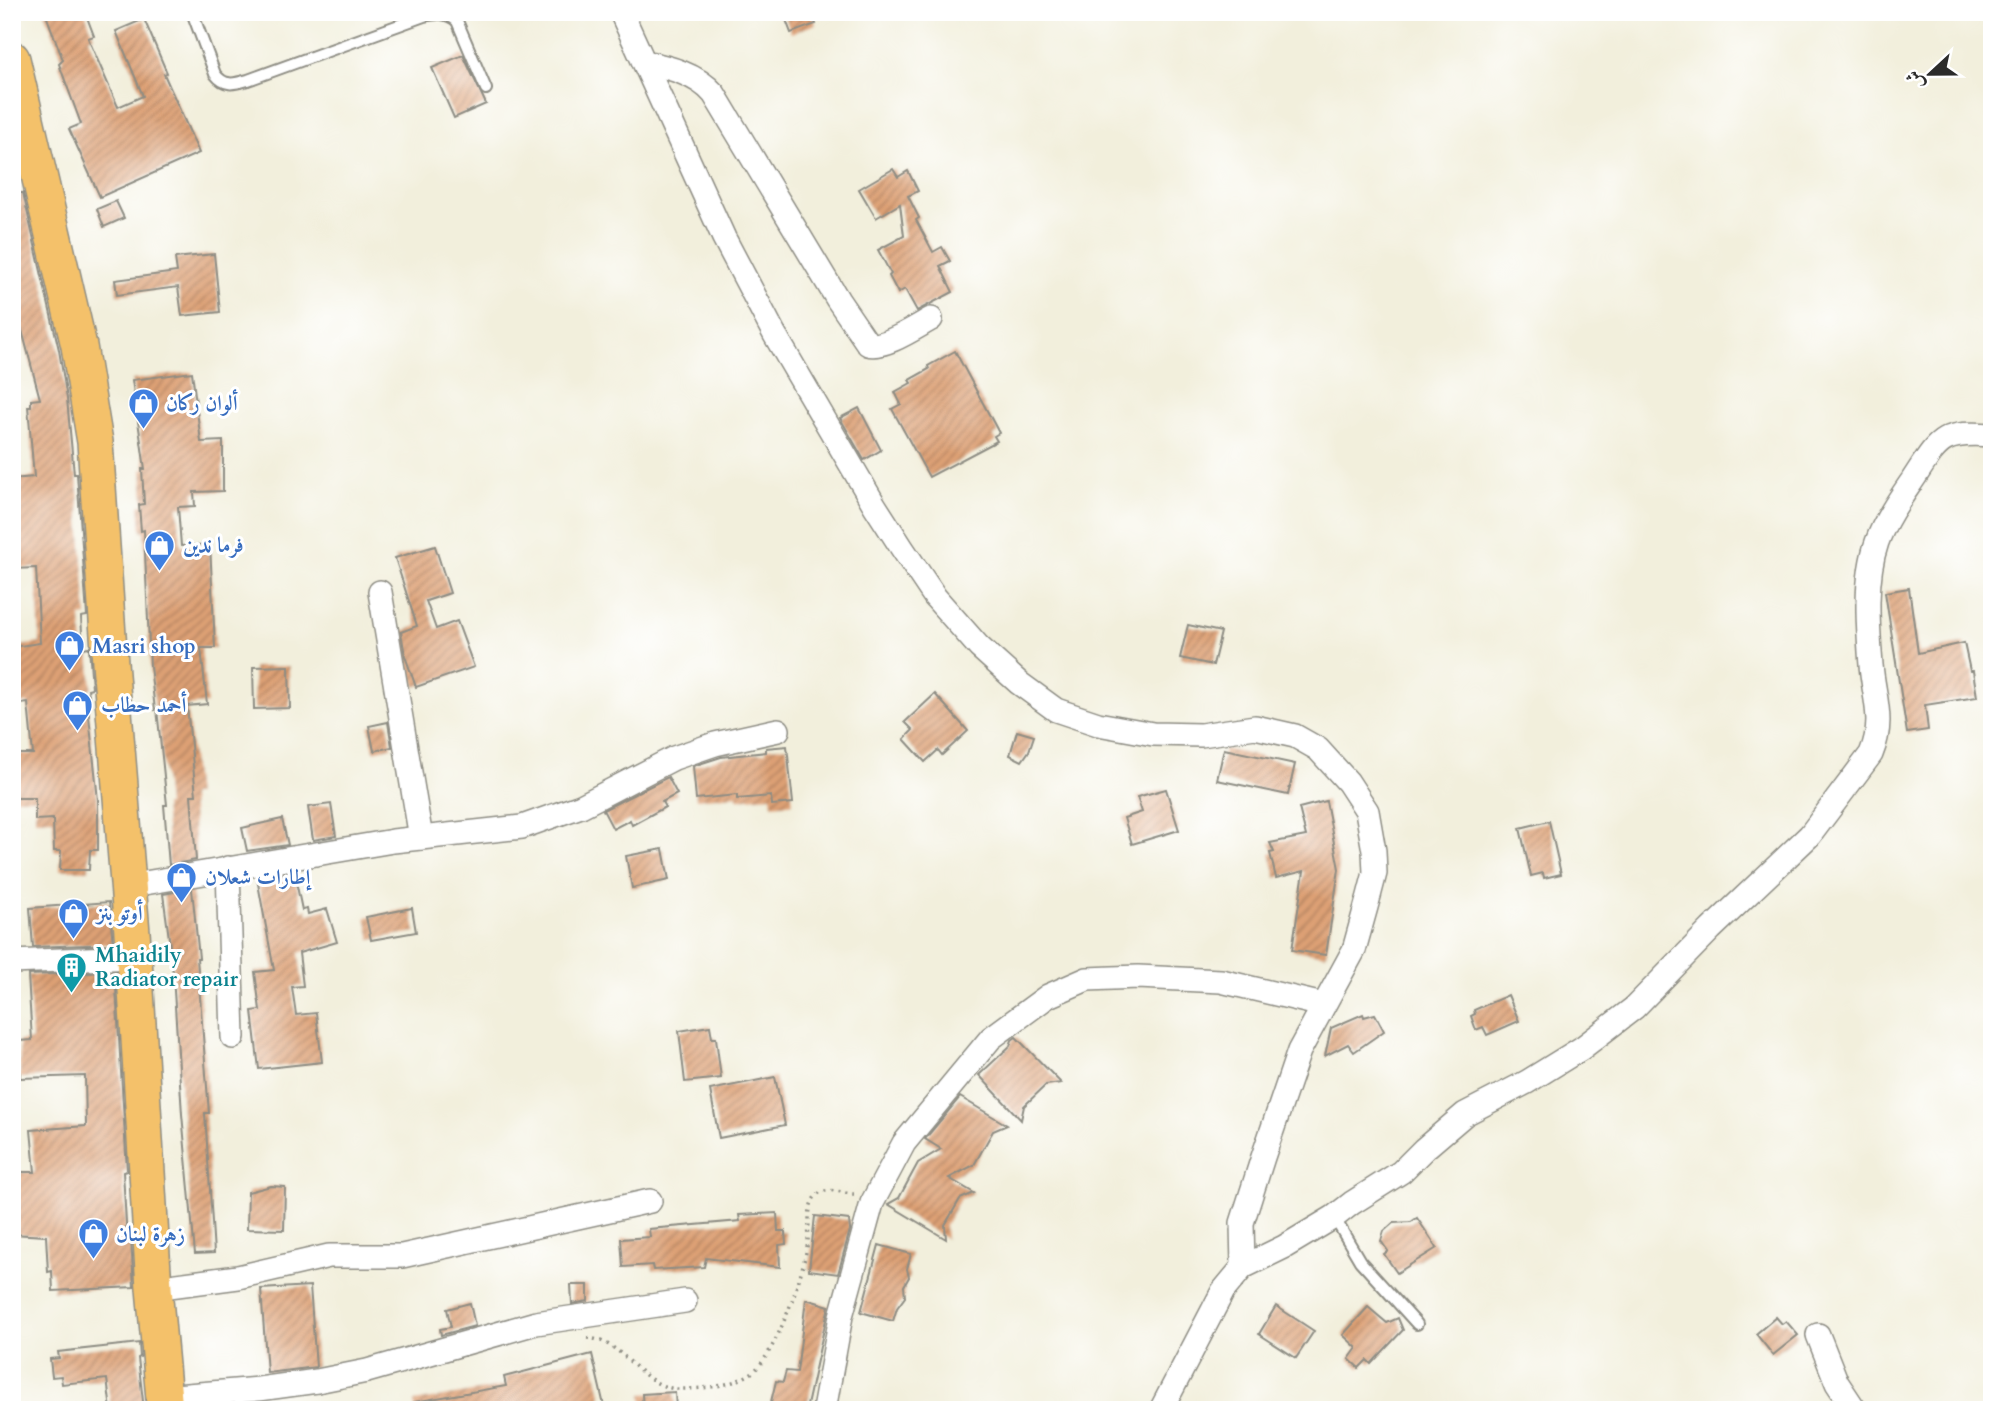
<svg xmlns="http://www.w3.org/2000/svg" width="2004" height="1422" viewBox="0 0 2004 1422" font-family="Cardo,Amiri,serif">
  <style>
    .building { fill: url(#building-hatch) }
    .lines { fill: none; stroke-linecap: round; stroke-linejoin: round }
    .service-casing { stroke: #8e8d84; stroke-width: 14 }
    .minor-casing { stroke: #8e8d84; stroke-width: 26 }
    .primary-casing { stroke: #8e8d84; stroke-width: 38 }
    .path { stroke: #8e8d84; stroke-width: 3.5; stroke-dasharray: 2 5; stroke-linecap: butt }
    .service { stroke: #fff; stroke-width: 10 }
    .minor { stroke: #fff; stroke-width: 23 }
    .primary { stroke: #f4c16a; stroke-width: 35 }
    .labels { text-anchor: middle; stroke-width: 6; stroke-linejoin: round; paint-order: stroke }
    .shop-label { font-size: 21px; font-weight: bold; fill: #366cbe; stroke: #fff; text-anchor: start }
    .culture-label { font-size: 21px; font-weight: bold; fill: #0d838f; stroke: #fff; text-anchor: start }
  </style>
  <defs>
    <pattern id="building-hatch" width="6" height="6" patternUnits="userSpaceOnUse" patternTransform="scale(1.75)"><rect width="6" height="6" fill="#dda075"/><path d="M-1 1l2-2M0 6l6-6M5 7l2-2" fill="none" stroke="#b38360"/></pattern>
  </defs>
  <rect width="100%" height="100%" fill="#fff"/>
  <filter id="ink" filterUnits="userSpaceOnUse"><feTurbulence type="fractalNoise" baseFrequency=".0143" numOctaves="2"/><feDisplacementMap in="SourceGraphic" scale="14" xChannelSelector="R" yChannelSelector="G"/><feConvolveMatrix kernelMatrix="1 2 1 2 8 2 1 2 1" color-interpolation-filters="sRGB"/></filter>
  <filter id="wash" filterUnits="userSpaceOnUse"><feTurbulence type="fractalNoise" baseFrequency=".00686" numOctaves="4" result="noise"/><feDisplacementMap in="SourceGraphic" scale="28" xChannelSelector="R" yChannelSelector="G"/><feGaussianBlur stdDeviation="1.57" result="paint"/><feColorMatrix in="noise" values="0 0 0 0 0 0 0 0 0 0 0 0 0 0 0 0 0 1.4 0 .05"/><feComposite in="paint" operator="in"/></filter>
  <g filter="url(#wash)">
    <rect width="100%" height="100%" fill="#f2efdc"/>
    <g id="blocks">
      <g class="building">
        <path d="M45 12H85L94 36 88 38 118 107 143 96 116 31 144 19 167 73 164 74 199 153 100 197 69 129 81 124 59 64 63 60Z"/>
        <path d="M783 12H811L816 24 791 33Z"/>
        <path d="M463 55 486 104 454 118 432 68Z"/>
        <path d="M893 169 898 177 908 171 918 191 908 196 919 218 916 220 933 252 942 247 950 261 940 266 953 292 917 311 905 289 898 293 889 276 891 274 878 250 904 236 900 204 876 218 859 189Z"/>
        <path d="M20 193H23L59 350 67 399 74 474H77L87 616 81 617 83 648 89 647 92 688 88 689 89 696 87 697 98 800V850H90L89 870H60L61 851H54L53 819 35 820V798H12V754H33L28 703 12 705V647L40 643 36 568 12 569V479L34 477 28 406H31V400L40 399 12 292 14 289Z"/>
        <path d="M116 201 124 218 104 227 97 209Z"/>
        <path d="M214 254 220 312 182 316 178 287 117 295 115 280 177 272 175 258Z"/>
        <path d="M955 351 999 433 994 436 997 441 929 477 892 409 901 404 895 392 911 383 909 380 929 369 928 366Z"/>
        <path d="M192 372 201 442 223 441V491L194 492 195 506 178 507 181 546 210 544 215 648H201L207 704 187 706 196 795H191L196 860 169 865 164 805H167L157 709 155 710 150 666 144 530 141 531 139 505 144 504 142 469H145L132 380Z"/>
        <path d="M859 408 881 450 864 460 840 418Z"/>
        <path d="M435 546 450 593 426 601 436 629 457 621 474 667 416 687 405 656 401 632 417 626 395 558Z"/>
        <path d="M1909 588 1918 653 1964 643 1970 671H1973L1977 697 1925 705 1928 730 1907 733 1885 592Z"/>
        <path d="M1188 625 1221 632 1213 665 1180 658Z"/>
        <path d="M289 666 290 708 254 709 253 667Z"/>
        <path d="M935 694 968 731 942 755 938 750 925 762 904 739 913 730 905 722Z"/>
        <path d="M388 722 392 747 374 751 369 726Z"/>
        <path d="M1017 731 1034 736 1029 751 1022 761 1010 755Z"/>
        <path d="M787 746 793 803 772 805 771 796 737 799V795L696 799 693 766 721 757 766 752V748Z"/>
        <path d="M1224 749 1295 764 1288 795 1217 780Z"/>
        <path d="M668 777 677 794 662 802 665 807 632 825 630 820 613 829 603 810Z"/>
        <path d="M1166 789 1179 830 1132 844 1124 818 1142 812 1137 797Z"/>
        <path d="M1326 801 1339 869 1326 955 1292 950 1304 871 1276 878 1270 853 1274 852 1270 843 1306 836 1299 808Z"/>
        <path d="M331 804 336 836 313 840 308 807Z"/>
        <path d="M282 819 288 845 247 851 242 828Z"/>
        <path d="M1549 821 1561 874 1544 878 1543 873 1531 876 1520 828Z"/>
        <path d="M663 849 669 880 632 888 626 856Z"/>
        <path d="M294 872 302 910 307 909 308 914 327 909 337 942 299 953 303 986 292 987 296 1015 316 1013 322 1062 259 1069 252 1011 260 1010 255 972 274 970 257 878Z"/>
        <path d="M192 889 199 958H197L209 1113H205L214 1253 195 1254 182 1114 172 960 163 894Z"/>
        <path d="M109 902 113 944 33 947 30 908Z"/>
        <path d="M412 908 416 932 371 940 366 917Z"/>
        <path d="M115 972 127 1171 123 1172 127 1240H131L134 1287 53 1291 52 1271 48 1272 46 1236 12 1234V1178H18V1172H35L31 1130 86 1126 85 1076 20 1078 19 1041 32 1040 28 975Z"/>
        <path d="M1508 995 1519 1021 1487 1035 1483 1027 1476 1030 1471 1016 1475 1014 1474 1010Z"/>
        <path d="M1363 1014 1364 1017 1375 1014 1384 1031 1354 1052 1348 1044 1325 1056 1331 1028Z"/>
        <path d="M710 1026 712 1038H716L721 1078 685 1082 679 1031Z"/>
        <path d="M1016 1037 1061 1083 1046 1085 1024 1106 1021 1120 979 1075 1010 1046 1012 1040Z"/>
        <path d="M775 1077 785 1125 719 1138 710 1090Z"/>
        <path d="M960 1097 1007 1125 993 1131 974 1165 949 1178 974 1193 960 1199 945 1225 946 1239 888 1204 899 1198 918 1163 941 1149 925 1139Z"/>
        <path d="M271 1186 285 1187 284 1230 247 1229 248 1192Z"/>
        <path d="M777 1213 778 1231H785L786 1244 779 1245 780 1267 706 1258 704 1267 653 1270 652 1265 623 1267 621 1239 650 1237 649 1229 740 1221 739 1215Z"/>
        <path d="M815 1216 849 1220 850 1230 838 1274 809 1270Z"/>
        <path d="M1417 1218 1437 1248 1397 1273 1384 1254 1388 1251 1381 1241 1384 1231 1393 1223 1411 1222Z"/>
        <path d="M879 1245 911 1254 907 1269 909 1277 904 1286 905 1297 897 1308 893 1321 861 1312Z"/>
        <path d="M571 1285H588V1301L572 1304Z"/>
        <path d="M310 1286 316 1367 267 1373 261 1289Z"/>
        <path d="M806 1299 829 1306 806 1410H769L776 1381 783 1382 786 1371 797 1372Z"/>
        <path d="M470 1303 475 1326 441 1335 440 1329 451 1327 447 1309Z"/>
        <path d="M1276 1306 1314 1331 1296 1358 1259 1334Z"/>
        <path d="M1368 1307 1387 1323 1398 1318 1403 1330 1371 1364 1367 1360 1359 1368 1349 1359 1357 1348 1343 1335Z"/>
        <path d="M1776 1317 1782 1324 1786 1321 1798 1335 1773 1355 1756 1334Z"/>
        <path d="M139 1343 140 1357 138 1358 144 1410H111L107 1379 62 1384 61 1376 52 1377 50 1359 59 1358 58 1352Z"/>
        <path d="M592 1354 605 1410H415L414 1402 506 1386 504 1377Z"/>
        <path d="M675 1392 676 1410H643L642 1394Z"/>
      </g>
    </g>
  </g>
  <g filter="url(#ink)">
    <use href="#blocks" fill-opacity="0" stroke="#8e8d84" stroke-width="2"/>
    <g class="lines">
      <defs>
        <g id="service">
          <path d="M192 12 215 74C225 87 234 84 248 80L424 16C437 13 446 12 457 21L486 89"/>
          <path d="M1334 1217 1360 1261 1417 1324"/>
        </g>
        <g id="minor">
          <path d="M621 12 724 238 775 335 875 506 902 548 935 597 979 647 1019 683 1056 710 1098 724 1153 734 1201 735 1255 727 1295 736 1318 749 1348 782 1367 811 1374 851 1375 873 1369 896 1354 950 1299 1051 1263 1157 1242 1223 1243 1267 1223 1291 1161 1410"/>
          <path d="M644 62C668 67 697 74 714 94L838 300 868 344C884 349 916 327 931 319"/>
          <path d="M12 164 24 124"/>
          <path d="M380 592 421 838"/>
          <path d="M228 868 233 1037"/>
          <path d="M127 886 393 841 522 827 581 806 674 758 715 744 778 730"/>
          <path d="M12 962 134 957"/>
          <path d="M1243 1267 1284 1247 1334 1217 1352 1203 1401 1172 1424 1149 1465 1114 1527 1082 1582 1048 1634 1008 1711 929 1810 835 1871 754C1885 720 1874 699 1871 665 1868 626 1864 579 1877 542 1885 520 1899 500 1912 481 1939 440 1940 431 1992 435"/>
          <path d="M154 1288 238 1277 329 1256H402L650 1201"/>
          <path d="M1818 1335 1837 1383 1855 1410"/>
          <path d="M163 1397 259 1389 317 1381 367 1371 536 1323 685 1301"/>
          <path d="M824 1410 841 1316 872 1203 904 1143 991 1038 1048 996 1087 979 1138 977 1221 981 1323 1005"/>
        </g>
        <path id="primary" d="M12 59 79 346 95 442 109 650 134 957 154 1288 165 1410"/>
      </defs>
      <use href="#service" class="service-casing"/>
      <use href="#minor" class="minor-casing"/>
      <use href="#primary" class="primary-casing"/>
      <path class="path" d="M587 1338C624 1340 640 1387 678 1389 701 1389 730 1387 750 1374 776 1358 805 1270 808 1240 810 1226 806 1203 818 1194 829 1186 843 1194 854 1194"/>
      <use href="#service" class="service"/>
      <use href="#minor" class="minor"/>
      <use href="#primary" class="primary"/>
    </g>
  </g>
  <defs>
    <symbol id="shop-pin" viewBox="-11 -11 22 30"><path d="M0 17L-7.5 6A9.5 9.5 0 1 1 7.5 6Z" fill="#3f7fe0" stroke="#fff"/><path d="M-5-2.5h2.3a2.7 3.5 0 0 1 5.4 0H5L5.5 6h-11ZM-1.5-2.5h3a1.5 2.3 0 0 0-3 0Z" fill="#fff"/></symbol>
    <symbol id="building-pin" viewBox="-11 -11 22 30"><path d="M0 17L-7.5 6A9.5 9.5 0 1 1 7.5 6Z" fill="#0f9aa8" stroke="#fff"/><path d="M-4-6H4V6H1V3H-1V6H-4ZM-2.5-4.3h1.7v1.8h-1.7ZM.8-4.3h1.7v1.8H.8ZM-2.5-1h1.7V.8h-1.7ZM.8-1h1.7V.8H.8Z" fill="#fff"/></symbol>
  </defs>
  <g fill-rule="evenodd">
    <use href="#shop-pin" x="126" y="386" width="35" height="47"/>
    <use href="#shop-pin" x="142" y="528" width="35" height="47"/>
    <use href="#shop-pin" x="52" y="628" width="35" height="47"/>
    <use href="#shop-pin" x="60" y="688" width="35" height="47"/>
    <use href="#shop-pin" x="164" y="860" width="35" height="47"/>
    <use href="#shop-pin" x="56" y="896" width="35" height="47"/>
    <use href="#building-pin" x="54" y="950" width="35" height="47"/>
    <use href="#shop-pin" x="76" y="1216" width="35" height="47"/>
  </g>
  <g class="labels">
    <g class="shop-label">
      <text x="166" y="410">ألوان ركان</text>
      <text x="183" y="552">فرما ندين</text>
      <text x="92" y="653">Masri shop</text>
      <text x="101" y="712">أحمد حطاب</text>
      <text x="205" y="884">إطارات شعلان</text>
      <text x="97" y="920">أوتو بنز</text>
      <text x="116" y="1241">زهرة لبنان</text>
    </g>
    <g class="culture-label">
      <text x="95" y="962">Mhaidily<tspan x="95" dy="24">Radiator repair</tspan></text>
    </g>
  </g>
  <rect width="2004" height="1422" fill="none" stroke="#fff" stroke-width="42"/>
  <g transform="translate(1930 74) rotate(248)" stroke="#ffffff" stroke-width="5" paint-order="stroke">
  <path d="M0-5L12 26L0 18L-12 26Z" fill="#2b2b2b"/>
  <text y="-10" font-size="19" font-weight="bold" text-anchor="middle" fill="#2b2b2b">ش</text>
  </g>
</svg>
